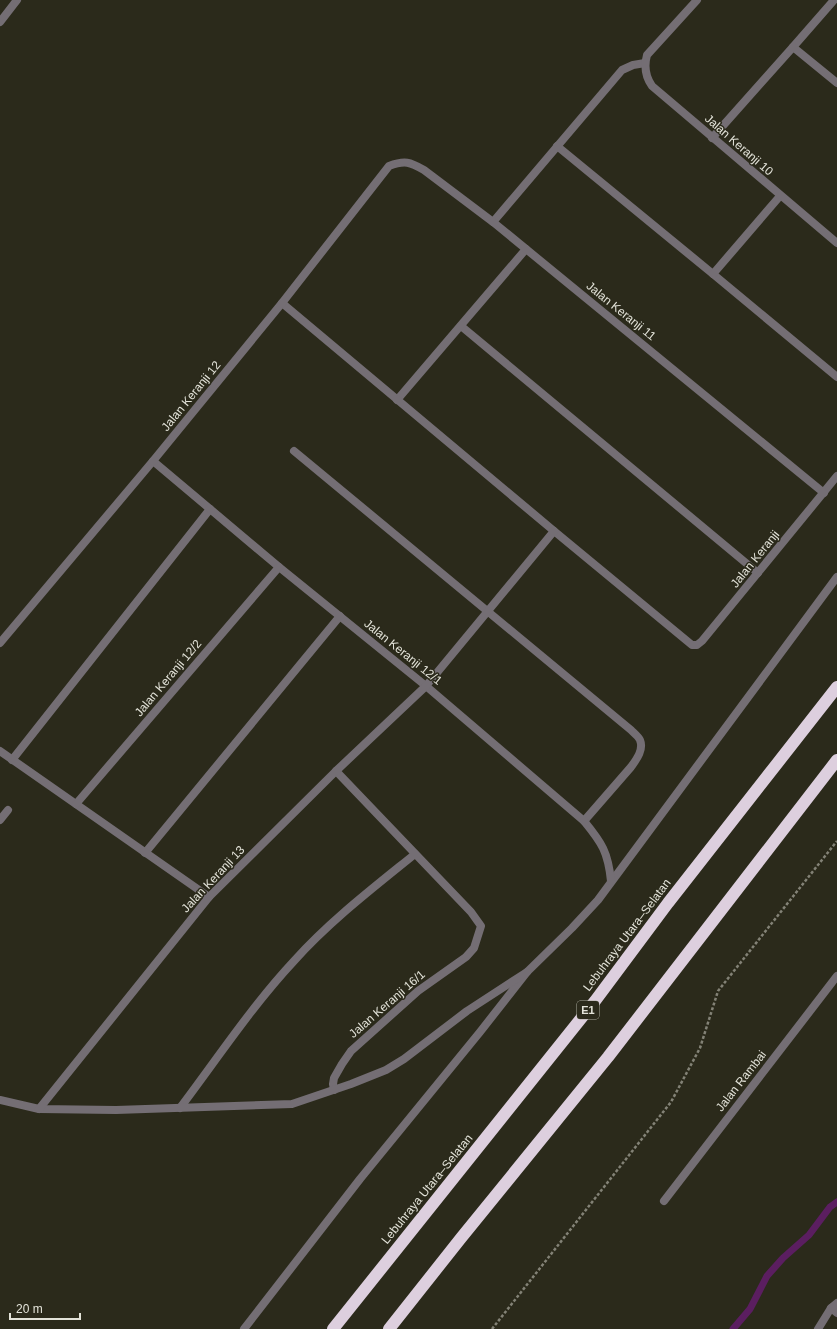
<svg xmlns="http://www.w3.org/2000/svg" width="837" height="1329" viewBox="0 0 837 1329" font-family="Arial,sans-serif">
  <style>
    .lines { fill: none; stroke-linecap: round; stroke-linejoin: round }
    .stream { stroke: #5b1e60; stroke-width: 7 }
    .path { stroke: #838276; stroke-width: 2.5; stroke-dasharray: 3 2; stroke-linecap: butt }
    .service { stroke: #746e74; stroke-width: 8 }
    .minor { stroke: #746e74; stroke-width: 8 }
    .motorway { stroke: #ddcfde; stroke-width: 12 }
    .labels { text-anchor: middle; stroke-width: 3; stroke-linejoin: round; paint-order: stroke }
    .shield { fill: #2b2a1b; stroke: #acaca0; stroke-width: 1 }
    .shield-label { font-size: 11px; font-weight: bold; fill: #e3e3d9 }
    .street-label { font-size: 12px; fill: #e3e3d9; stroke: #2b2a1b }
  </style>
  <rect width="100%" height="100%" fill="#2b2a1b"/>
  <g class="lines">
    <path class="stream" d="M733 1329 750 1309 767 1276 783 1258 809 1235 830 1207 837 1202"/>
    <path class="path" d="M492 1329 671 1102 700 1048 718 991 837 841"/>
    <g class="service">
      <path d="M793 47 834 0"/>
      <path d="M712 138 793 47 837 83"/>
      <path d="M557 146 713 274 837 377"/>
      <path d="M493 222 622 70 633 65 645 63"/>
      <path d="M713 274 780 196"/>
      <path d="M461 326 758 573"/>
      <path d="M397 400 526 249"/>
      <path d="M294 451 631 730C634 733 639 737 640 740 644 750 636 760 631 767L584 821"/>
      <path d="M12 760 210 509"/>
      <path d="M145 853 340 616"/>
      <path d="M180 1108C217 1059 252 1006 294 961 330 921 373 888 415 854"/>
      <path d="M831 1308 837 1313"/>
      <path d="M244 1329 360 1179 480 1032 527 972 572 928 598 900 837 577"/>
    </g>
    <g class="minor">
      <path d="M697 0 647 55C644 66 645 76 652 86L837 243"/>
      <path d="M0 22 17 0"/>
      <path d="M282 303 554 531 692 645H697L702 641 837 476"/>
      <path d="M153 461 279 567 426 686 584 821C602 843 608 852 611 881"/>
      <path d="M0 643 153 461 282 303 389 166C405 160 410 162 424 170L493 222 824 493"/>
      <path d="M0 751 209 897"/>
      <path d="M76 804 279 567"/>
      <path d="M0 820 8 810"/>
      <path d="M334 1090 333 1084 334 1078 342 1064 351 1051 418 991 466 957 474 948 481 926 471 912 336 771"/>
      <path d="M0 1100 39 1109 116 1110 292 1104 351 1084 386 1070 404 1059 467 1011 527 972"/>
      <path d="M39 1109 209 897 336 771 426 686 554 531"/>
      <path d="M664 1201 837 976"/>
      <path d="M818 1329 831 1308 837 1303"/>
    </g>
    <g class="motorway">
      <path d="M333 1329 595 1001 668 903 837 687"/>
      <path d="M389 1329 461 1238 608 1057 837 760"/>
    </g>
  </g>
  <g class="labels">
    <rect class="shield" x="577" y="1001" width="22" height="18" rx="3"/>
    <g class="shield-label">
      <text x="588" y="1014">E1</text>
    </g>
    <g class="street-label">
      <text transform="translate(739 145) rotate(41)" y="4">Jalan Keranji 10</text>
      <text transform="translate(621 311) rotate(39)" y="4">Jalan Keranji 11</text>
      <text transform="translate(191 396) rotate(-51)" y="4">Jalan Keranji 12</text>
      <text transform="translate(755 559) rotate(-51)" y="4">Jalan Keranji</text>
      <text transform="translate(403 652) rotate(39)" y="4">Jalan Keranji 12/1</text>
      <text transform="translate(168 678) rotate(-50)" y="4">Jalan Keranji 12/2</text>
      <text transform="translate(213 879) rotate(-47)" y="4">Jalan Keranji 13</text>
      <text transform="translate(627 935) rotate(-53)" y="4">Lebuhraya Utara–Selatan</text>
      <text transform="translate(387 1004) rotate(-41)" y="4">Jalan Keranji 16/1</text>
      <text transform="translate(741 1081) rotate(-52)" y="4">Jalan Rambai</text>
      <text transform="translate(427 1189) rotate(-51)" y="4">Lebuhraya Utara–Selatan</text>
    </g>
  </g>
  <path d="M10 1313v6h70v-6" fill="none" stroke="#e3e3d9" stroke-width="2"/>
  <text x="16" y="1313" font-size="12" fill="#e3e3d9" stroke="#2b2a1b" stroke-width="3" paint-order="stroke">20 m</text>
</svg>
